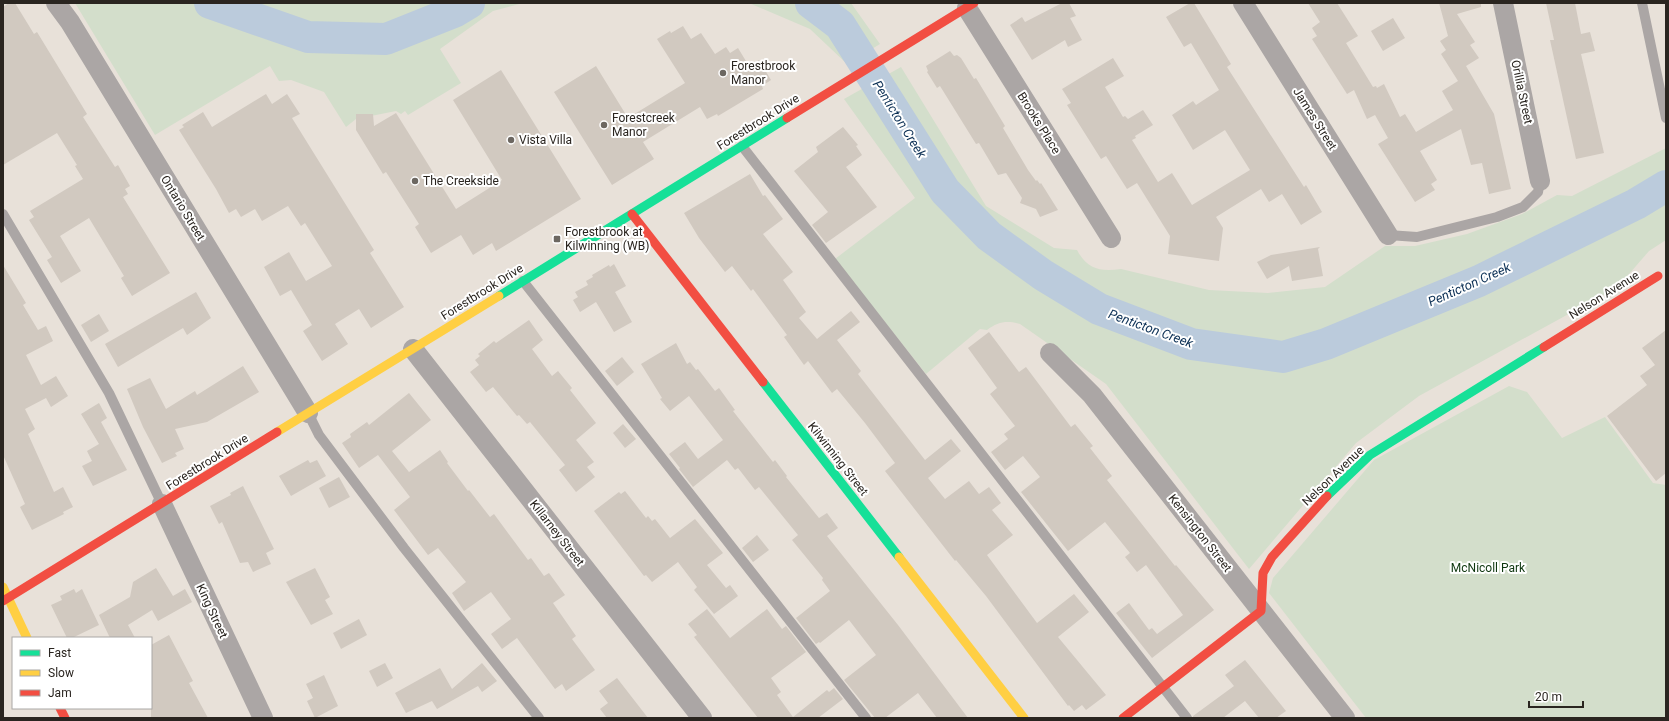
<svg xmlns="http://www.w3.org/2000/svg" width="1669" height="721" viewBox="0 0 1669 721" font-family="Roboto,sans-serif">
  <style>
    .green { fill: #d3decb }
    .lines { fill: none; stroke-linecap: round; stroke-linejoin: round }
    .river { stroke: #bbcbdc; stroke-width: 32 }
    .building { fill: #d1c9c0 }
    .lane { stroke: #aba6a5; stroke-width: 10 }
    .street { stroke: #aba6a5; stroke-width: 20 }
    .fast { stroke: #16e098; stroke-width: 9 }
    .slow { stroke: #ffcf43; stroke-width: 9 }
    .jam { stroke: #f24e42; stroke-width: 9 }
    .poi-dot { fill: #6c6761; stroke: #fff; stroke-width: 1.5 }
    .labels { text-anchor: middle; stroke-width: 4; stroke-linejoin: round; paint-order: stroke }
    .poi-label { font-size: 12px; fill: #2a2520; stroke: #fff; text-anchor: start }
    .street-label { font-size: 12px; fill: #2a2520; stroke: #fff }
    .park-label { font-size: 12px; fill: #0f3710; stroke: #fff }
    .water-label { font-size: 13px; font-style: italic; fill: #0c3055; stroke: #fff }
  </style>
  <rect width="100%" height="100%" fill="#e8e1d9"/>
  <g class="green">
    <path d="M75 3H523L493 11 440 49 461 83 408 115 405 111 401 114 396 111 356 119 346 127 324 92 291 80 279 81 270 66 155 135Z"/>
    <path d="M749 3H851L880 44 847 64 810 29Z"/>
    <path d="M901 67 986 206 1054 248 1077 250C1087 269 1100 272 1121 269L1209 290 1268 293 1325 287 1385 246H1415L1467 234 1522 214 1557 195 1572 196 1666 148V240L1649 251 1623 281 1605 294 1419 396 1356 443 1249 569 1106 384 1020 324C1006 320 998 322 987 330L980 329 926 374 835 259 915 198 844 99Z"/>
    <path d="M1509 386 1527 392 1562 438 1605 417 1653 483 1666 485V718H1366L1269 593 1273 578 1374 460Z"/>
  </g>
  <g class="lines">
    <g class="river">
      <path d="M210 3 308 37 386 39 454 12 469 3"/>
      <path d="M811 3 840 25 945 191 989 236 1043 275 1099 309 1191 344 1283 357 1326 344 1479 281 1636 204 1666 186"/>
    </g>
  </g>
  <g class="building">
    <path d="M9 3H15L34 34 37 32 87 114 83 117 115 167 118 165 130 186 125 189 128 194 123 197 170 273 132 296 121 278 124 276 89 218 60 236 81 271 61 283 47 260 52 257 29 220 34 217 30 211 83 179 75 166 77 165 57 133 3 165V7Z"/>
    <path d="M1062 3H1069L1076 16 1070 18 1082 40 1068 47 1065 40 1032 60 1010 25 1022 17 1025 22Z"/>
    <path d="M1190 3H1194L1231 64 1227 67 1304 187 1306 185 1322 212 1301 225 1282 194 1269 202 1261 189 1216 217 1223 228 1219 261 1168 254 1170 236 1137 183 1127 189 1106 156 1101 159 1067 105 1071 103 1062 89 1113 58 1124 76 1105 87 1123 117 1125 116 1128 119 1143 110 1153 125 1135 136 1136 138 1132 140 1158 182 1172 173 1192 205 1250 170 1225 130 1193 150 1172 115 1193 101 1196 105 1219 90 1191 43 1184 47 1166 17Z"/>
    <path d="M1308 3H1337L1358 36 1346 43 1373 87 1376 86 1377 88 1384 84 1400 117 1405 114 1416 132 1453 110 1442 91 1458 81 1441 54 1446 50 1440 41 1448 36 1439 3H1481V7L1457 14 1475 42 1470 45 1479 58 1466 66 1494 114 1511 189 1489 194 1482 163 1471 165 1461 129 1420 151 1437 180 1431 184 1435 190 1415 202 1378 144 1388 138 1375 115 1367 119 1354 90 1347 94 1312 39 1317 36 1312 28 1320 22Z"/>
    <path d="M1546 3H1575L1581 34 1590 32 1595 51 1581 54 1604 153 1576 159 1550 40H1554Z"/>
    <path d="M1393 18 1405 38 1383 51 1371 31Z"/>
    <path d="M683 26 691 39 701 33 715 54 726 47 730 53 738 48 749 66 759 60 771 80 762 86 763 89 718 116 717 114 707 119 700 107 643 142 654 159 612 185 554 92 596 66 628 118 685 83 657 39 670 31 671 33Z"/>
    <path d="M950 51 954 56 957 55 961 58 974 79 976 78 1005 126 1003 128 1028 170 1036 181 1037 180 1040 184 1041 183 1058 210 1040 217 1036 209 1020 203 1022 198 1006 173 998 175 979 143 976 144 940 86 937 88 927 72 928 71 926 66Z"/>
    <path d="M501 70 581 199 496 251 492 243 473 255 461 235 431 253 415 227 419 224 386 172 383 174 356 130V114H373L374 126 396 113 456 209 502 180 453 100Z"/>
    <path d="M266 94 272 104 287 94 300 114 292 118 374 250 370 253 404 307 371 328 359 309 335 324 348 344 322 361 303 331 312 325 291 290 280 296 264 267 289 252 306 281 332 266 305 223 301 226 288 206 262 221 255 209 241 217 236 209 229 213 216 189 179 130 184 127 182 125 203 112 212 127Z"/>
    <path d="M843 127 858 145 856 146 862 155 846 167 877 207 826 243 812 225 828 212 794 171 818 152 816 147Z"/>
    <path d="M750 174 763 196 765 195 783 219 763 234 793 272 783 280 806 312 799 318 817 339 851 311 860 322 837 340 861 371 858 374 925 460 951 439 961 451 928 478 945 499 969 481 979 494 989 487 1001 503 992 510 1013 535 987 555 1037 623 1074 594 1089 612 1058 637 1106 695 1086 710 1082 705 1074 711 1069 705 1068 706 986 596 956 560 955 561 885 471 895 463 865 423 837 389 832 393 808 361 804 365 784 337 787 335 753 289 751 291 732 266 725 272 699 238 684 213Z"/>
    <path d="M1320 247 1318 249 1323 276 1292 281 1289 266 1267 279 1257 262 1271 255Z"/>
    <path d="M614 264 626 286 615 292 632 322 614 332 596 302 580 312 573 300 578 297 575 292 588 285 586 281 593 277 592 275 609 265 610 267Z"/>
    <path d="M3 265 26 303 23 305 38 330 46 326 53 341 26 355 41 385 56 376 68 396 51 407 46 398 25 409 35 429 28 434 54 492 63 487 73 507 63 512 64 514 32 530 20 507 25 504 3 455Z"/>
    <path d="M196 292 211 318 187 335 183 328 118 367 105 344Z"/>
    <path d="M99 314 109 331 91 342 81 325Z"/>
    <path d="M529 320 543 340 532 349 552 376 558 371 572 388 570 390 596 423 576 440 594 462 587 467 595 477 576 492 559 470 565 465 530 422 527 424 519 415 517 416 493 387 486 392 470 372 479 365 475 360 480 356 478 354 494 341 496 343Z"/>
    <path d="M1666 330V473L1656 481 1607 416 1647 385 1640 376 1655 365 1642 348Z"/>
    <path d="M989 332 1019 372 1026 367 1071 427 1075 424 1093 446 1090 448 1112 476 1107 480 1175 566 1176 565 1214 610 1152 658 1116 613 1129 603 1149 630 1152 628 1157 634 1183 615 1146 565 1137 572 1125 557 1130 553 1105 522 1068 551 1021 492 1040 477 1023 456 1005 470 991 452 1008 439 1004 434 1015 426 990 394 997 388 968 348Z"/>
    <path d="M676 343 687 364 690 362 696 370 698 369 715 391 719 388 735 410 733 411 773 462 775 460 787 476 786 477 819 518 827 513 838 528 827 536 898 625 968 718H937L918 693 885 718H875L844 680 876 655 849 620 820 643 819 642 816 644 796 618 830 591 822 580 823 578 792 540 798 535 759 487 755 490 738 468 735 470 727 460 693 487 679 469 680 468 669 454 685 442 698 459 723 440 689 396 670 411 660 399 662 398 641 364Z"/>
    <path d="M622 357 634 372 617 386 605 371Z"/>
    <path d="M243 366 259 392 207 422 175 429 184 449 175 453 177 456 162 463 143 427 127 389 150 378 166 409 195 391 197 395Z"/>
    <path d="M409 393 431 420 392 451 409 472 440 450 448 462 447 463 468 491 469 490 490 517 494 514 528 560 531 558 544 576 549 573 565 595 553 603 576 636 572 639 595 670 566 691 562 684 555 689 517 638 502 649 491 634 511 619 491 592 464 611 452 593 466 582 438 548 428 555 394 510 410 497 378 455 359 468 342 443 351 437 350 434 367 422 369 425Z"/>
    <path d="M99 403 107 418 101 422 127 470 93 486 82 466 92 461 87 451 99 444 81 414Z"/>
    <path d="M623 424 636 439 625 448 613 433Z"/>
    <path d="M308 460 310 463 317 460 326 476 291 496 279 476Z"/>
    <path d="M339 477 350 497 329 508 319 488Z"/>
    <path d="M243 486 274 549 266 553 271 564 253 572 248 562 240 563 222 522 219 524 210 506 231 495 230 493Z"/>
    <path d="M625 491 646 518 648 516 652 521 655 519 670 538 695 519 723 553 707 565 726 588 730 585 738 596 714 614 694 590 697 587 678 562 652 582 646 575 644 576 594 511 619 492 621 494Z"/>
    <path d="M757 535 769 550 753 562 742 548Z"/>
    <path d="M156 568 173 596 185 589 192 602 158 621 152 610 128 625 135 638H110L99 615 130 597 133 582Z"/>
    <path d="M315 568 330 597 325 600 333 614 311 625 286 582Z"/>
    <path d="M74 589 76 593 82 589 99 625 72 638H67L51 605 62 600 60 596Z"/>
    <path d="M707 609 730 638 767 609 782 629 786 626 806 652 771 678 781 692 777 695 793 717 827 690 829 692 834 688 843 699 818 718H758L694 637 697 635 688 624Z"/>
    <path d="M359 619 367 635 341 649 333 633Z"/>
    <path d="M169 635 193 681 189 683 208 718H151V645Z"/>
    <path d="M1245 660 1286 711 1276 718H1259L1245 701 1223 718H1193V716L1234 686 1225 675Z"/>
    <path d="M385 663 393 678 377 687 369 671Z"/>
    <path d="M482 663 497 681 482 692 478 686 437 709 432 701 406 713 395 693 440 668 452 689Z"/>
    <path d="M324 675 338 706 315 718 307 701 313 698 306 684Z"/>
    <path d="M617 678 648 718H607L600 709 608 703 599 691Z"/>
  </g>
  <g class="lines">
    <g class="lane">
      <path d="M1642 3 1666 118"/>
      <path d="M742 146 1187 718"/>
      <path d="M3 214 109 393 162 504"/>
      <path d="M1388 235 1417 237 1497 217 1523 207 1538 192 1540 181"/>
      <path d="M523 281 866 718"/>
      <path d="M308 413 319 435 404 548 539 718"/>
    </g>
    <g class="street">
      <path d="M56 3 70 22 308 413"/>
      <path d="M1243 3 1388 235"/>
      <path d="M1503 3 1540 181"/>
      <path d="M967 8 1111 238"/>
      <path d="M413 349 702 718"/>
      <path d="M1050 353 1092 395 1345 718"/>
      <path d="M162 504 263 718"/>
    </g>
    <g class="fast">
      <path d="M499 296 787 118"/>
      <path d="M763 382 899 557"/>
      <path d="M1327 496 1370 455 1544 347"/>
    </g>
    <g class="slow">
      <path d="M277 432 499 296"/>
      <path d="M899 557 1024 718"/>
      <path d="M3 587 27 638"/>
    </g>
    <g class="jam">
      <path d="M787 118 974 3"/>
      <path d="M632 214 763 382"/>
      <path d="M1544 347 1658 276"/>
      <path d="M3 601 277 432"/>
      <path d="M60 708 65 718"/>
      <path d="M1123 718 1261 611 1263 573 1272 557 1327 496"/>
    </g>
  </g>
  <g class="poi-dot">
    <circle cx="723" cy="73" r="4"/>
    <circle cx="604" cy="125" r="4"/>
    <circle cx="511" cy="140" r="4"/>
    <circle cx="415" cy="181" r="4"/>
    <rect x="553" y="235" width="8" height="8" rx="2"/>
  </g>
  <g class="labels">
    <g class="poi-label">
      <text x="731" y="70">Forestbrook<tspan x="731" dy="14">Manor</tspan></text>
      <text x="612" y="122">Forestcreek<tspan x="612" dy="14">Manor</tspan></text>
      <text x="519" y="144">Vista Villa</text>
      <text x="423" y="185">The Creekside</text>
      <text x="565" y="236">Forestbrook at<tspan x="565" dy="14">Kilwinning (WB)</tspan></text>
    </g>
    <g class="street-label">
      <text transform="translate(1522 92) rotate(78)" y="4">Orillia Street</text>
      <text transform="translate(1315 119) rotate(58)" y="4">James Street</text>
      <text transform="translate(758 122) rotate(-32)" y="4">Forestbrook Drive</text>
      <text transform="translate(1039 123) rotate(58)" y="4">Brooks Place</text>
      <text transform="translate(183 208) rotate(59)" y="4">Ontario Street</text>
      <text transform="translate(482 292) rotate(-32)" y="4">Forestbrook Drive</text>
      <text transform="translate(1604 295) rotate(-32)" y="4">Nelson Avenue</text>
      <text transform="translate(838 459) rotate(52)" y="4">Kilwinning Street</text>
      <text transform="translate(207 462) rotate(-32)" y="4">Forestbrook Drive</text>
      <text transform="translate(1333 476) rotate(-44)" y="4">Nelson Avenue</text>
      <text transform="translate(557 533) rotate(52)" y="4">Killarney Street</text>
      <text transform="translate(1200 533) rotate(52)" y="4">Kensington Street</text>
      <text transform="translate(212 611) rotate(65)" y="4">King Street</text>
    </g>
    <g class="park-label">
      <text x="1488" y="572">McNicoll Park</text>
    </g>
    <g class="water-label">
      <text transform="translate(900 119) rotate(58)" y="5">Penticton Creek</text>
      <text transform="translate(1469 284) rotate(-24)" y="5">Penticton Creek</text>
      <text transform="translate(1151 328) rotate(20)" y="5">Penticton Creek</text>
    </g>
  </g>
  <rect width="1669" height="721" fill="none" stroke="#2a2520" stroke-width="8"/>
  <rect x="12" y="637" width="140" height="72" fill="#ffffff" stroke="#aaa8a6"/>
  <rect x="20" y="650" width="20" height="6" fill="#16e098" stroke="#aaa8a6"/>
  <text x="48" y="657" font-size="12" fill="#2a2520">Fast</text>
  <rect x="20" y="670" width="20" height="6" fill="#ffcf43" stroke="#aaa8a6"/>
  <text x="48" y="677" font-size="12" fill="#2a2520">Slow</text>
  <rect x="20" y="690" width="20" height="6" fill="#f24e42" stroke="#aaa8a6"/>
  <text x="48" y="697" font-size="12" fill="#2a2520">Jam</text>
  <path d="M1529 701v6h54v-6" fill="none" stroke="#2a2520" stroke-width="2"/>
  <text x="1535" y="701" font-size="12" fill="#2a2520" stroke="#ffffff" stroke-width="3" paint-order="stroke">20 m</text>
</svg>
